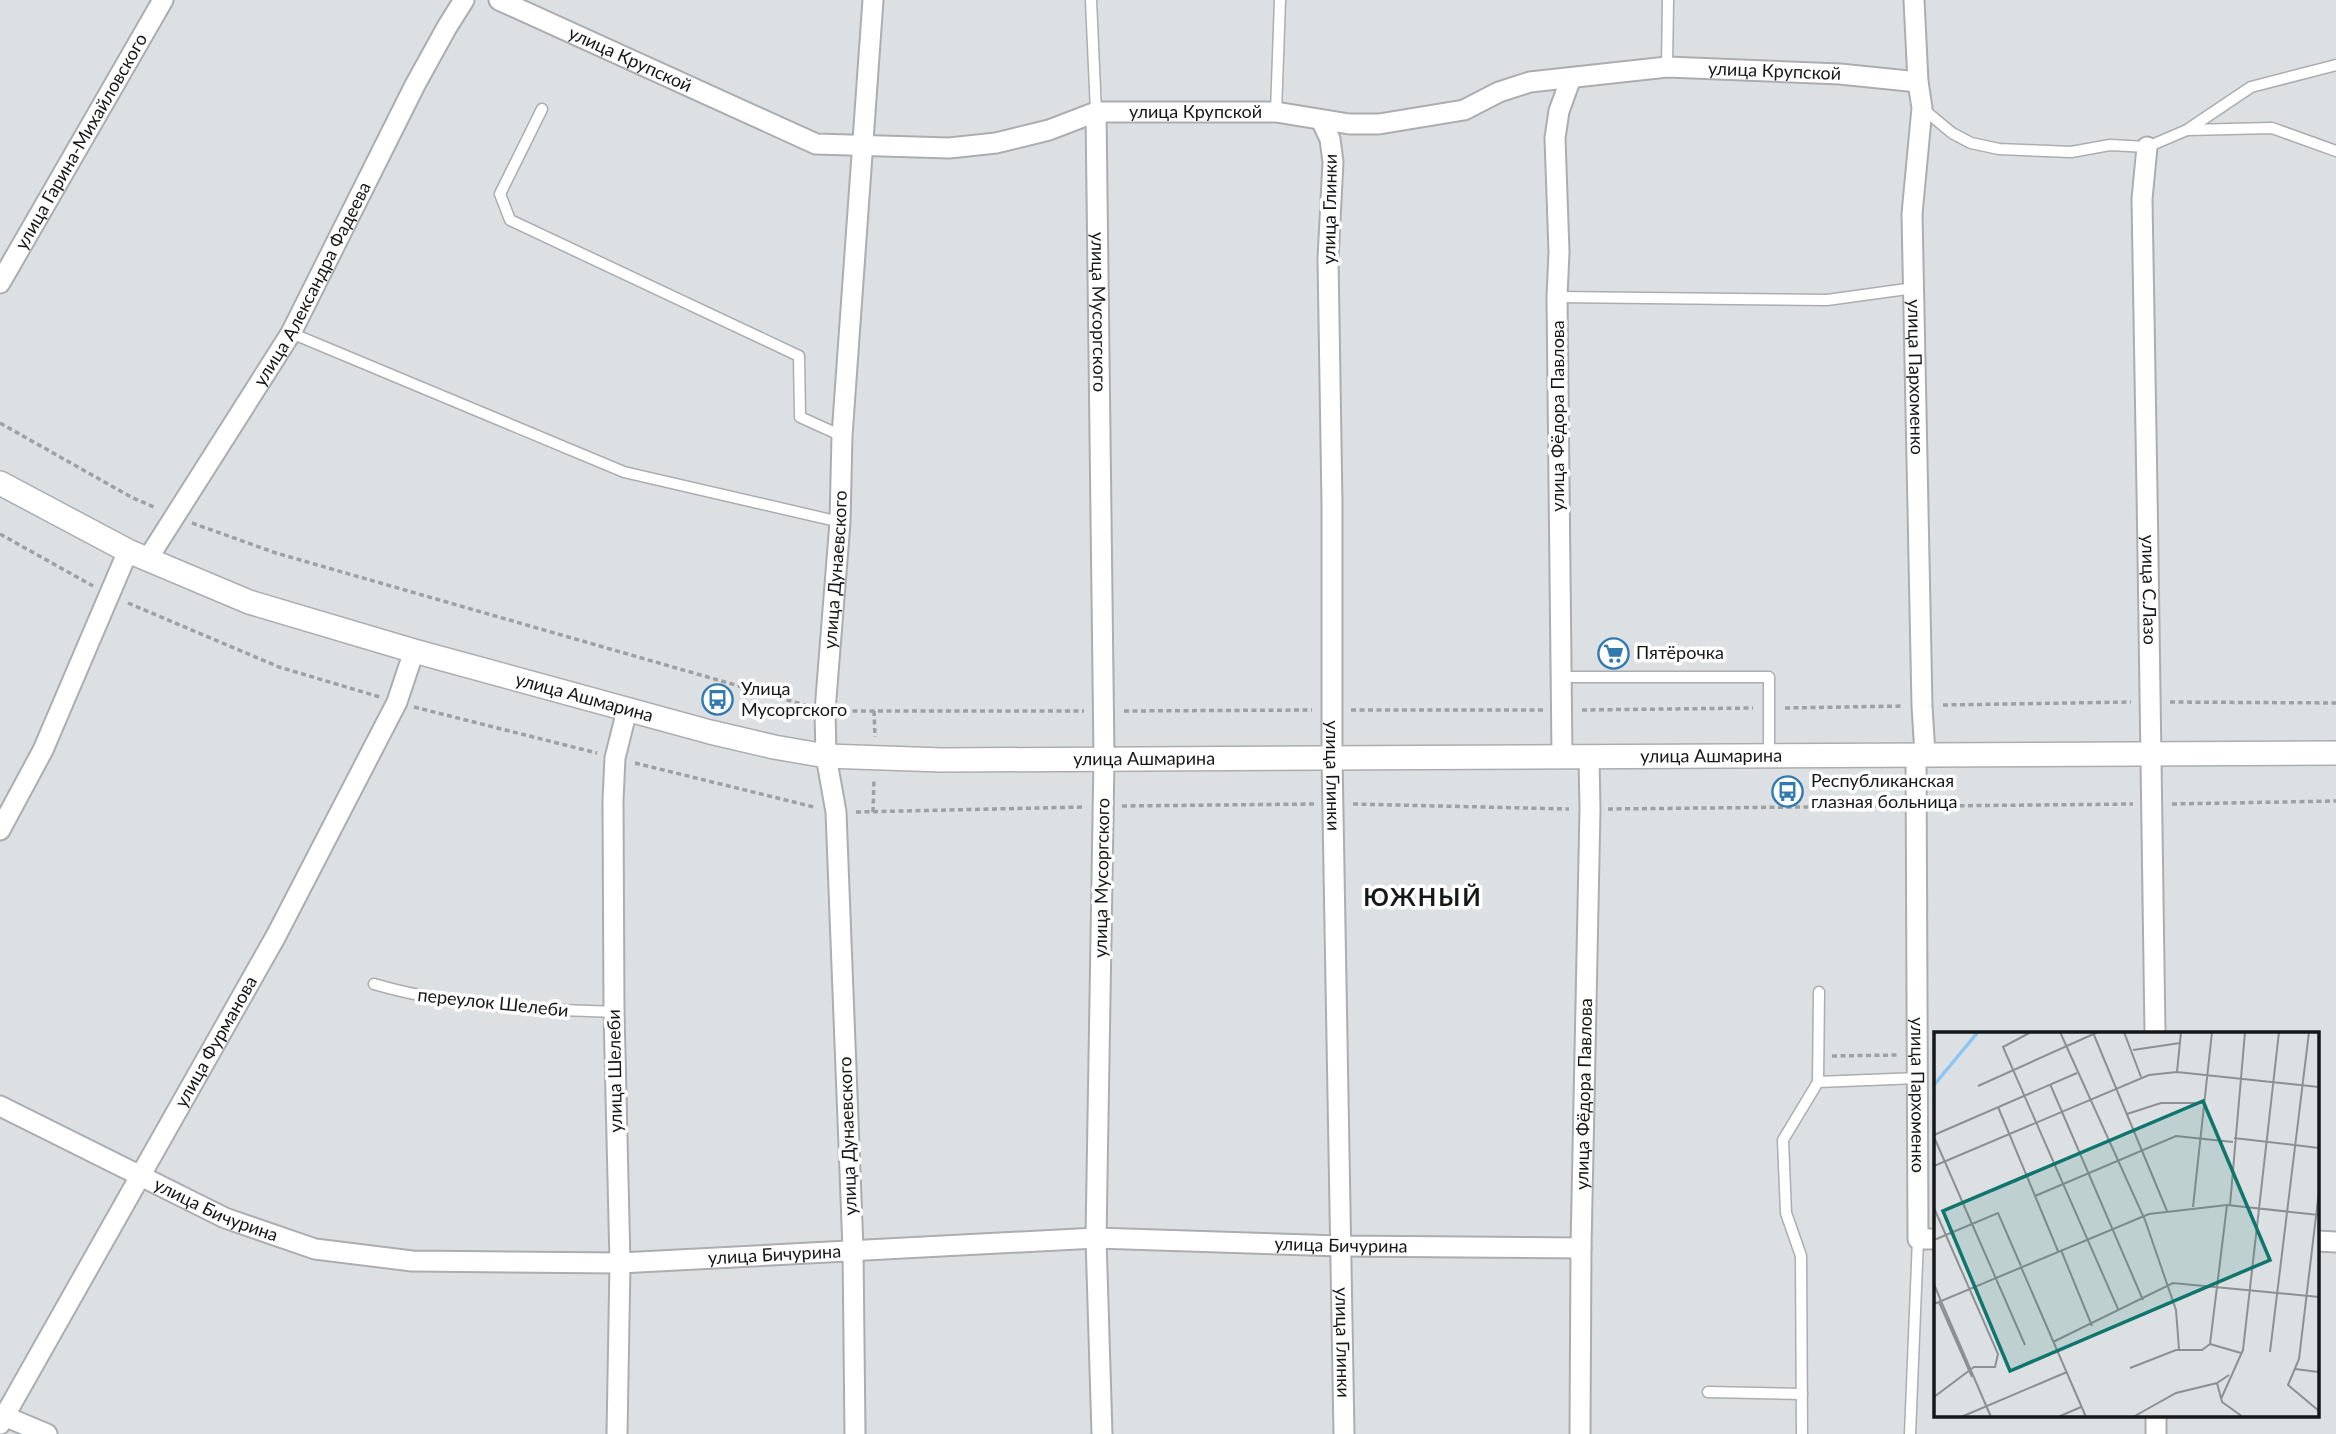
<svg xmlns="http://www.w3.org/2000/svg" width="2336" height="1434" viewBox="0 0 2336 1434" font-family="Lato,sans-serif">
  <style>
    .lines { fill: none; stroke-linecap: round; stroke-linejoin: round }
    .service-casing { stroke: #abadb0; stroke-width: 13 }
    .minor-casing { stroke: #abadb0; stroke-width: 23 }
    .tertiary-casing { stroke: #abadb0; stroke-width: 26 }
    .path { stroke: #9ea1a2; stroke-width: 3.5; stroke-dasharray: 5 3.5; stroke-linecap: butt }
    .service { stroke: #fff; stroke-width: 10 }
    .minor { stroke: #fff; stroke-width: 19 }
    .tertiary { stroke: #fff; stroke-width: 23 }
    .labels { text-anchor: middle; stroke-width: 7; stroke-linejoin: round; paint-order: stroke }
    .street-label { font-size: 18px; fill: #161718; stroke: #fff }
    .poi-label { font-size: 18px; fill: #161718; stroke: #fff; text-anchor: start }
    .district-label { font-size: 24px; font-weight: bold; letter-spacing: 2px; fill: #161718; stroke: #fff }
    .inset-river { fill: none; stroke: #89c5f5; stroke-width: 3.5 }
    .inset-road { fill: none; stroke: #8d9091; stroke-width: 2 }
    .view { fill: #0f766e; fill-opacity: 0.15; stroke: #0f766e; stroke-width: 3.5 }
    .inset-edge { fill: none; stroke: #161718; stroke-width: 3.5 }
  </style>
  <rect width="100%" height="100%" fill="#dde0e2"/>
  <g class="lines">
    <defs>
      <g id="service">
        <path d="M1091 0 1096 112"/>
        <path d="M1667 67 1668 0"/>
        <path d="M1922 108 1952 133 1971 143 1999 149 2071 152 2110 145 2147 147 2187 130 2251 87 2336 65"/>
        <path d="M542 109 500 194 510 220 799 356 800 417 842 436"/>
        <path d="M1276 112 1280 0"/>
        <path d="M2187 130 2272 128 2336 151"/>
        <path d="M1557 297 1827 300 1914 288"/>
        <path d="M291 333 624 472 840 522"/>
        <path d="M1560 677H1769V755"/>
        <path d="M374 984C452 1007 533 1009 614 1012"/>
        <path d="M1818 1082 1918 1078"/>
        <path d="M1708 1392 1802 1394"/>
        <path d="M1802 1434 1801 1256 1786 1213 1783 1140 1818 1082 1819 992"/>
        <path d="M1910 1434 1918 1239"/>
      </g>
      <g id="minor">
        <path id="s1" d="M499 0 816 144 949 148 996 143 1049 130 1096 112H1276L1349 124H1379L1464 110 1499 92 1530 82 1667 67 1840 74 1918 82"/>
        <path id="s2" d="M1914 0 1918 82 1922 108 1912 214 1922 706 1925 755"/>
        <path id="s3" d="M1096 112 1104 758 1096 1238 1102 1434"/>
        <path id="s4" d="M1321 120 1330 139 1333 162 1328 258 1332 504V757L1344 1434"/>
        <path id="s5" d="M2147 147 2142 199C2146 477 2153 755 2155 1033"/>
        <path id="s6" d="M0 283 163 0"/>
        <path id="s7" d="M147 560 291 333 415 85 447 27 464 0"/>
        <path id="s8" d="M1916 755 1918 1239H1935"/>
        <path d="M1562 756 1557 297 1559 252 1555 138 1559 111 1571 78"/>
        <path d="M0 830 43 750 128 551"/>
        <path id="s9" d="M0 1106 225 1218 315 1249 412 1261 620 1263 1096 1238 1340 1246 1581 1248"/>
        <path d="M2317 1241 2336 1242"/>
        <path d="M4 1416 47 1434"/>
        <path id="s10" d="M0 1424 276 936 397 702 414 651"/>
        <path d="M617 1434 620 1263 614 1012 613 800 615 758 627 710"/>
        <path id="s11" d="M855 1434 853 1249 836 812 826 756 825 711 840 522 842 436 873 0"/>
        <path id="s12" d="M1580 1434 1581 1248 1590 809 1589 756"/>
        <path d="M2156 1434V1415"/>
      </g>
      <g id="tertiary">
        <path id="s13" d="M0 483 128 551 249 602 414 651 710 732 774 747 826 756 942 760 2336 753"/>
      </g>
    </defs>
    <use href="#service" class="service-casing"/>
    <use href="#minor" class="minor-casing"/>
    <use href="#tertiary" class="tertiary-casing"/>
    <g class="path">
      <path d="M0 423 131 497 156 508"/>
      <path d="M192 523 276 553 805 705"/>
      <path d="M0 534 93 586"/>
      <path d="M128 603 279 667 380 697"/>
      <path d="M2170 702 2336 703"/>
      <path d="M1943 705 2131 702"/>
      <path d="M414 707 597 753"/>
      <path d="M1785 708 1903 706"/>
      <path d="M1351 710H1543"/>
      <path d="M1582 710 1753 708"/>
      <path d="M844 711H1084"/>
      <path d="M874 711 875 737"/>
      <path d="M1124 711 1312 710"/>
      <path d="M635 763 814 807"/>
      <path d="M1353 804 1569 809"/>
      <path d="M2172 804 2336 801"/>
      <path d="M1122 806 1314 804"/>
      <path d="M1934 806 2133 804"/>
      <path d="M1608 809 1898 806"/>
      <path d="M856 812 1083 807"/>
      <path d="M873 812 874 779"/>
      <path d="M1832 1056 1898 1055"/>
    </g>
    <use href="#service" class="service"/>
    <use href="#minor" class="minor"/>
    <use href="#tertiary" class="tertiary"/>
  </g>
  <defs>
    <symbol id="supermarket-ring" viewBox="-11 -11 22 22"><circle r="9.5" fill="#fff" stroke="#327aae" stroke-width="1.5"/><path d="M-6-5.5h2.5l.6 2H6L4.5 2H-2.5L-4.4-4H-6ZM-1.5 3.2a1.3 1.3 0 1 0 .1 0ZM3 3.2a1.3 1.3 0 1 0 .1 0Z" fill="#327aae"/></symbol>
    <symbol id="bus-ring" viewBox="-11 -11 22 22"><circle r="9.5" fill="#fff" stroke="#327aae" stroke-width="1.5"/><path d="M-5-6H5V4H4V6H2V4H-2V6H-4V4H-5ZM-3.5-4V0h7V-4ZM-3.5 1.2v1.5H-2V1.2ZM2 1.2v1.5H3.5V1.2Z" fill="#327aae"/></symbol>
  </defs>
  <g fill-rule="evenodd">
    <use href="#supermarket-ring" x="1596" y="636" width="35" height="35"/>
    <use href="#bus-ring" x="700" y="682" width="35" height="35"/>
    <use href="#bus-ring" x="1770" y="774" width="35" height="35"/>
  </g>
  <g class="labels">
    <g class="street-label">
      <text dy="6" stroke="none"><textPath href="#s1" startOffset="144">улица Крупской</textPath></text>
      <text dy="6" stroke="none"><textPath href="#s1" startOffset="1321">улица Крупской</textPath></text>
      <text dy="6" stroke="none"><textPath href="#s1" startOffset="733">улица Крупской</textPath></text>
      <text dy="6" stroke="none"><textPath href="#s6" startOffset="163">улица Гарина-Михайловского</textPath></text>
      <text transform="translate(1330 209) rotate(-89)" y="6">улица Глинки</text>
      <text dy="6" stroke="none"><textPath href="#s7" startOffset="322">улица Александра Фадеева</textPath></text>
      <text dy="6" stroke="none"><textPath href="#s3" startOffset="200">улица Мусоргского</textPath></text>
      <text dy="6" stroke="none"><textPath href="#s2" startOffset="378">улица Пархоменко</textPath></text>
      <text transform="translate(1558 416) rotate(-90)" y="6">улица Фёдора Павлова</text>
      <text dy="6" stroke="none"><textPath href="#s11" startOffset="866">улица Дунаевского</textPath></text>
      <text dy="6" stroke="none"><textPath href="#s5" startOffset="443">улица С.Лазо</textPath></text>
      <text dy="6" stroke="none"><textPath href="#s13" startOffset="625">улица Ашмарина</textPath></text>
      <text dy="6" stroke="none"><textPath href="#s13" startOffset="1759">улица Ашмарина</textPath></text>
      <text dy="6" stroke="none"><textPath href="#s13" startOffset="1192">улица Ашмарина</textPath></text>
      <text dy="6" stroke="none"><textPath href="#s4" startOffset="658">улица Глинки</textPath></text>
      <text transform="translate(1102 878) rotate(-89)" y="6">улица Мусоргского</text>
      <text transform="translate(493 1003) rotate(6)" y="6">переулок Шелеби</text>
      <text dy="6" stroke="none"><textPath href="#s10" startOffset="439">улица Фурманова</textPath></text>
      <text transform="translate(615 1071) rotate(-91)" y="6">улица Шелеби</text>
      <text dy="6" stroke="none"><textPath href="#s8" startOffset="340">улица Пархоменко</textPath></text>
      <text dy="6" stroke="none"><textPath href="#s12" startOffset="340">улица Фёдора Павлова</textPath></text>
      <text transform="translate(848 1136) rotate(-92)" y="6">улица Дунаевского</text>
      <text dy="6" stroke="none"><textPath href="#s9" startOffset="240">улица Бичурина</textPath></text>
      <text dy="6" stroke="none"><textPath href="#s9" startOffset="1374">улица Бичурина</textPath></text>
      <text dy="6" stroke="none"><textPath href="#s9" startOffset="807">улица Бичурина</textPath></text>
      <text dy="6" stroke="none"><textPath href="#s4" startOffset="1225">улица Глинки</textPath></text>
    </g>
    <g class="poi-label">
      <text x="1636" y="659">Пятёрочка</text>
      <text x="741" y="695">Улица<tspan x="741" dy="21">Мусоргского</tspan></text>
      <text x="1811" y="787">Республиканская<tspan x="1811" dy="21">глазная больница</tspan></text>
    </g>
    <g class="district-label">
      <text x="1423" y="906">ЮЖНЫЙ</text>
    </g>
  </g>
  <g transform="translate(1934 1032)">
    <rect width="385" height="385" fill="#dde0e2"/>
    <path class="inset-river" d="M0 53 44 0"/>
    <path class="inset-road" d="M97 0 69 15 184 277M126 0 211 188 242 278 245 317M190 0 207 45M160 3 233 179M199 18 246 11M243 40 247 0M116 52 209 268M44 54 164 0M64 75 124 219M193 82 227 71H269M0 103 143 41M0 105 91 313M300 106 385 116M0 134 215 43 243 40 385 55M385 159 365 327 354 353 385 379M101 164 242 104 299 110M296 173 311 0M259 175 278 0M0 176 64 322 61 335H40L0 365M0 208 64 181 87 234M127 218 158 294M87 235 152 385M0 252 7 269 0 272M5 270 38 345M119 310 239 251 385 265M276 312 293 173M276 312 307 321M336 320 375 0M196 336 242 318H268L276 312M361 337 385 340M283 351 288 370 309 385M287 367 309 318 345 0M27 385 133 340M57 385 7 269 215 182 293 173 385 183M124 385 147 375M199 385 242 361 283 351 295 343"/>
    <path class="view" d="M269 69 336 228 76 339 9 179Z"/>
    <rect width="385" height="385" class="inset-edge"/>
  </g>
</svg>
